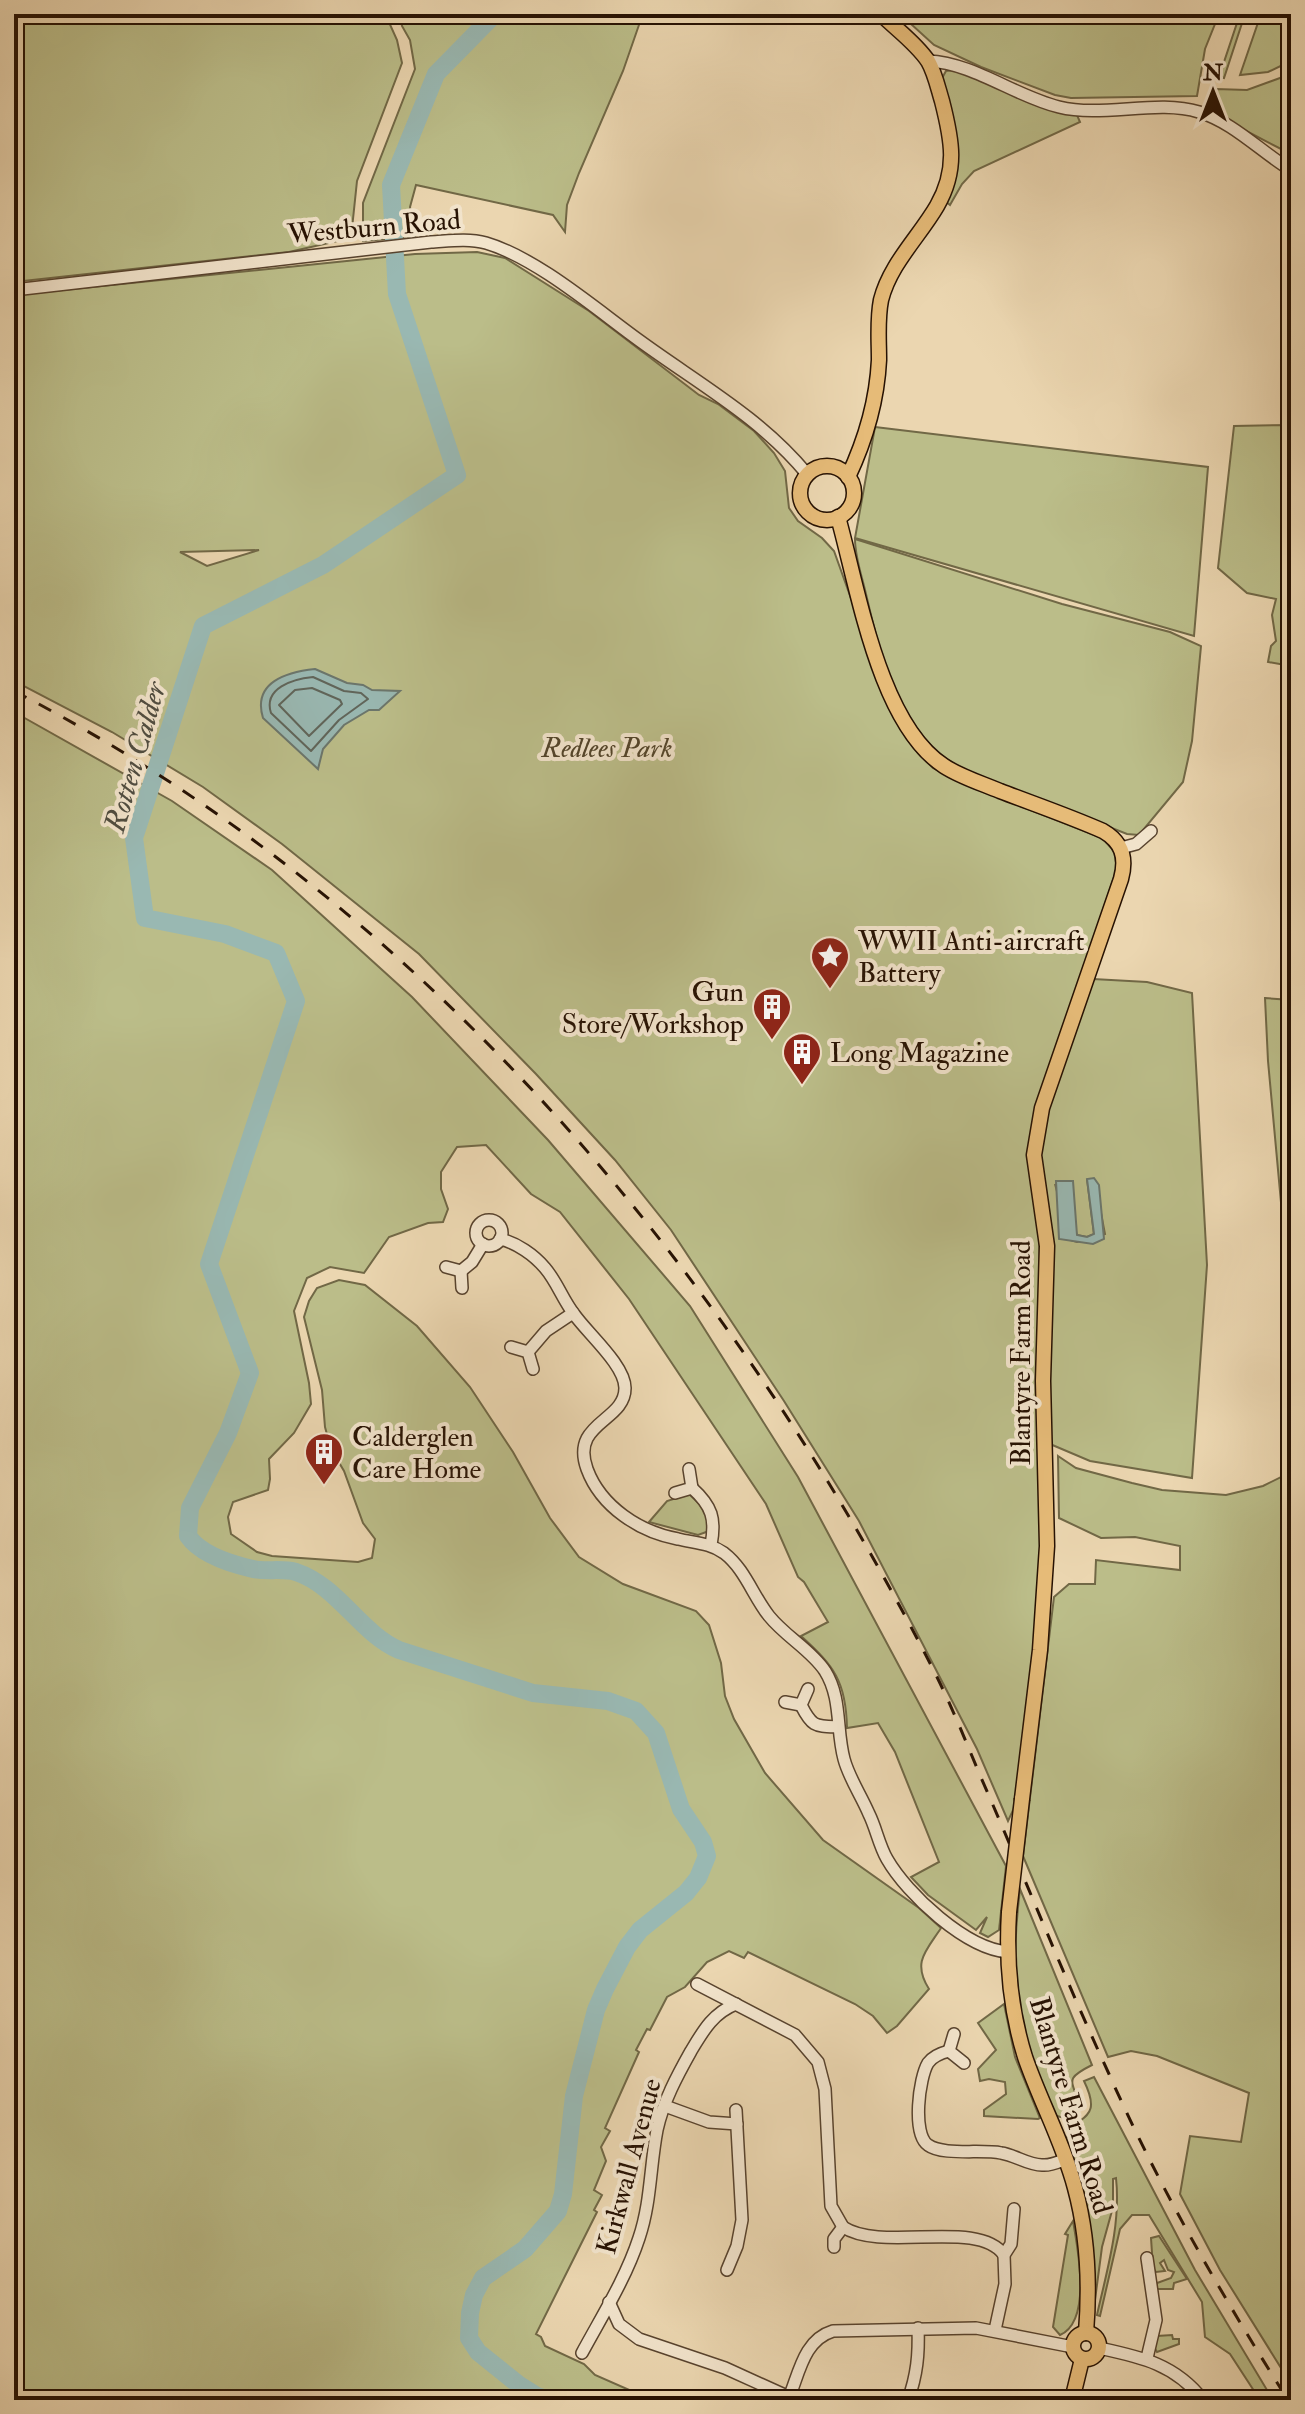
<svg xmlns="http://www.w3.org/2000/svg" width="1305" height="2414" viewBox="0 0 1305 2414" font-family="'IM FELL Double Pica',serif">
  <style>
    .green { fill: #bbbd89; stroke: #716846; stroke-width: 2; fill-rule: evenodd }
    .water { fill: #99b8b2; stroke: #6b766c; stroke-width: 2 }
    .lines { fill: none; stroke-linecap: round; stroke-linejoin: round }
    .shore { stroke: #60655a; stroke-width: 2 }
    .river { stroke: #99b8b2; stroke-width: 18 }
    .minor-casing { stroke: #58432e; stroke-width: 14 }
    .major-casing { stroke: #271203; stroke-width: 17 }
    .minor { stroke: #f2e4cc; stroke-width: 11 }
    .major { stroke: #e6bb78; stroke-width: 14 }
    .rail { stroke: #271203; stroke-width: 3; stroke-dasharray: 14 14; stroke-linecap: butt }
    .major-bridge-casing { stroke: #271203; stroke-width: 17; stroke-linecap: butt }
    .major-bridge { stroke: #e6bb78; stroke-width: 14 }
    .labels { text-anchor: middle; stroke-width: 8; stroke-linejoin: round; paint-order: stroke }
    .street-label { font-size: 28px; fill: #271203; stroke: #f2e4cc }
    .park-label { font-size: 28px; font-style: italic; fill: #53452b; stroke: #f2e4cc }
    .poi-label { font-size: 28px; fill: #271203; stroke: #f2e4cc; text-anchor: start }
    .water-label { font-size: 30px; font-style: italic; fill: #4f4c40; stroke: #f2e4cc }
  </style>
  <rect width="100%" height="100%" fill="#ebd6b0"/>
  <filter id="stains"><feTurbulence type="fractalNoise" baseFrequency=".0025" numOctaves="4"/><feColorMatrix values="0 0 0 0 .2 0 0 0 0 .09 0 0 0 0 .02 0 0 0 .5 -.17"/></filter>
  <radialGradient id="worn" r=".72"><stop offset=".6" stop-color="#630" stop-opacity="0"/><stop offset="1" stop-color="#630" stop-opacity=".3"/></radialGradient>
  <g class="green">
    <path d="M14 14H376L383 22 388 20 397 40 402 63 357 181 351 238 289 252 14 282Z"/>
    <path d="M400 14H639L640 22 623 71 579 173 567 205 565 232 553 215 416 185 410 207 415 237 363 241V203L415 69 410 40 402 26Z"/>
    <path d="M900 14H1219L1205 49 1197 96 1071 98 1055 95 981 67 934 45Z"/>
    <path d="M1240 14H1245L1224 78 1219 77Z"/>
    <path d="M1261 14H1291V61L1268 72 1240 75Z"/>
    <path d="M953 70 1077 115 1080 122 974 171 962 184 950 205 945 201C967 154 953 127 941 80L946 71Z"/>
    <path d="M1291 74V150L1281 149 1208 111 1216 89 1247 90Z"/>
    <path d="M477 252 505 258 589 311 699 395 718 404 754 431 774 453 785 471 789 508 798 521 822 538 834 551 868 646 907 738 918 753 933 768 971 787 1102 838 1114 851 1117 868 1038 1106 1042 1499 1038 1608 1015 1806 1008 1821 977 1749 859 1521 784 1401 671 1230 615 1160 536 1074 419 954 282 844 203 787 112 732 14 681V295L415 254ZM259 550 207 566 180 552Z"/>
    <path d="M1291 425V666L1268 662 1271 646 1276 641 1272 615 1276 599 1247 593 1218 568 1234 426Z"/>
    <path d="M875 427 1208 467 1194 636 855 538Z"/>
    <path d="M855 539 1062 604 1170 632 1201 646 1192 741 1183 782 1139 835 1127 834 967 771C901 740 881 659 866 594 862 576 855 558 855 539Z"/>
    <path d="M14 712 172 801 272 870 412 997 548 1140 690 1306 798 1477 1006 1866 999 1930 988 1937 980 1933 987 1917 976 1930 928 1895 911 1877 939 1862 895 1752 878 1723 847 1728C846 1681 834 1666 801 1636L828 1622 804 1582 798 1577 766 1504 629 1299 560 1212 531 1194 486 1145 457 1147 441 1172V1189L448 1209 443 1222 428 1223 389 1237 364 1273 330 1267 307 1278 294 1311 309 1383 311 1404 294 1433 269 1459 270 1479 268 1490 233 1502 228 1517 231 1534 257 1552 272 1556 358 1562 372 1558 375 1539 363 1523 344 1471 331 1449 325 1427 322 1390 304 1317 309 1301 317 1288 339 1280 365 1285 417 1326 470 1387 513 1452 550 1518 579 1557 623 1584 696 1611 709 1625 721 1663 725 1696 734 1719 765 1773 823 1840 919 1908 941 1928C926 1951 912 1962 929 1989L897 2026 887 2033 873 2016 855 2004 748 1952 744 1958 729 1951 707 1962 685 1987 667 1997 650 2030 647 2029 636 2050 639 2052 605 2128 610 2131 601 2147 606 2161 594 2190 602 2195 594 2210 597 2212 536 2334 541 2337 545 2346 584 2364 595 2375 652 2400H14Z"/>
    <path d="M1093 979 1147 982 1192 993 1207 1265 1192 1478 1090 1461 1050 1444 1040 1150 1044 1118ZM1087 1179 1100 1208 1105 1234 1077 1242 1070 1240 1055 1184 1077 1235 1087 1237 1094 1234Z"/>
    <path d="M1265 998 1291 1000V1221L1283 1224 1268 1061Z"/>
    <path d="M1285 1230H1291V1322Z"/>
    <path d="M1058 1456 1076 1468 1132 1483 1162 1490 1226 1495 1263 1486 1291 1472V2384L1220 2270 1180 2194 1190 2136 1241 2142 1249 2093 1157 2056 1131 2051 1108 2057 1023 1856 1054 1597 1069 1584H1095L1096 1560 1180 1570V1546L1135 1537 1101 1538 1059 1518Z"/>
    <path d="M689 1494 706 1510 709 1531 698 1535 649 1522 667 1501Z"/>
    <path d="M1020 1889 1092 2065C1064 2079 1072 2080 1079 2104 1077 2115 1068 2120 1057 2116L1051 2109C1043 2088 1034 2066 1027 2044 1011 1994 1014 1940 1020 1889Z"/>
    <path d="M1004 2004 1015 2057 1040 2118 1038 2119 984 2116V2110L1006 2094 1005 2082 989 2079 980 2081 978 2069 996 2050 978 2023Z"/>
    <path d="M1094 2077 1195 2270 1273 2400H1260L1230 2354 1205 2337 1202 2302 1149 2215H1132L1120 2229 1100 2316 1097 2315C1107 2270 1121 2224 1116 2178L1113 2179V2207L1102 2247 1093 2315 1066 2140C1073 2113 1105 2124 1084 2081Z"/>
    <path d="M1073 2221C1078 2250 1092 2321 1060 2335L1053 2327 1068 2235 1065 2234Z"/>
    <path d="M1159 2236 1187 2279 1174 2283 1173 2289H1156L1157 2283 1171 2278 1174 2272 1168 2270 1164 2260 1160 2263 1165 2271 1156 2272 1153 2268 1151 2238Z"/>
    <path d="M1172 2335 1173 2339H1179V2344L1157 2352 1154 2347 1157 2336Z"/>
  </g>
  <g class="water">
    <path d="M315 669 347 683 363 685 372 690 400 691 379 710H369L344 725 323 749 318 769 263 718C252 682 287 672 315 669Z"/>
    <path d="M1094 1178 1099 1185 1104 1239 1093 1244 1059 1239 1056 1181H1073L1077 1235 1087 1237 1094 1234 1087 1179Z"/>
  </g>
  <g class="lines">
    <g class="shore">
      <path d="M313 677 344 691 361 693 368 699 339 720 311 751 271 713C263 688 293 679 313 677Z"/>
      <path d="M312 688 340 700 342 704 309 736 279 705 295 690Z"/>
    </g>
    <path class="river" d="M495 14 436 74 391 185 397 294 457 475 323 565 203 626 134 838 145 918 225 934 276 953 296 1001 209 1264 250 1373 228 1433 190 1508 188 1536C201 1555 231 1564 253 1569 267 1572 282 1568 296 1572 338 1586 360 1633 399 1650L533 1693 608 1701 636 1711 656 1733 681 1809 703 1842 707 1856 698 1878 686 1893 640 1930 627 1947 605 1989 596 2010 574 2096 563 2194 558 2211 525 2249 483 2278 474 2295 470 2313 469 2338 478 2352 518 2384 537 2396 549 2400"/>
    <defs>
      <g id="minor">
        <path d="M928 61C974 63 1014 96 1059 107 1103 118 1157 99 1199 112 1233 122 1261 152 1291 170"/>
        <path d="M14 290 431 242C449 241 468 238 486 243 537 258 597 310 640 341 699 384 761 418 807 474"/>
        <path d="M1121 848 1136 844 1151 831"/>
        <circle cx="489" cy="1233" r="13"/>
        <path d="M500 1239C517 1243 534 1255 545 1268 557 1282 563 1300 574 1314 587 1333 625 1365 625 1388 625 1422 570 1422 587 1469 601 1507 640 1532 678 1539 695 1543 710 1543 724 1553 745 1569 753 1596 769 1616 786 1637 811 1650 825 1671 842 1698 836 1730 844 1759 849 1778 861 1795 869 1814 876 1828 879 1845 887 1859 907 1894 966 1949 1008 1952"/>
        <path d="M446 1267 461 1271 472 1262 483 1244"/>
        <path d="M461 1271 462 1288"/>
        <path d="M511 1347 528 1352 533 1369"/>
        <path d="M528 1352 546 1331 573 1313"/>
        <path d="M692 1488C712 1506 716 1519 711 1545"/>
        <path d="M675 1493 692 1488 689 1469"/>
        <path d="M808 1689 801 1705C812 1727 815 1726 838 1727"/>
        <path d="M785 1702 801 1705"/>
        <path d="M697 1984 795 2035 818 2062 825 2089 831 2206 843 2227C883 2253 978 2218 1004 2255"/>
        <path d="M954 2034 949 2051 964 2063"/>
        <path d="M949 2051C941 2053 933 2056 928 2063 919 2078 912 2134 928 2145 943 2156 982 2149 1001 2153 1015 2155 1028 2165 1042 2165 1051 2166 1058 2162 1066 2159"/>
        <path d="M665 2106 709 2122 737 2124"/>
        <path d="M834 2247V2239L843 2227"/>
        <path d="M1147 2258 1156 2320 1147 2358"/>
        <path d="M727 2270 737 2246 742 2220 736 2110"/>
        <path d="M609 2302 619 2324 639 2339 725 2368 789 2397"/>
        <path d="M995 2330 1005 2284 1004 2255 1011 2244 1014 2209"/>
        <path d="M1099 2348C1141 2357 1175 2364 1203 2400"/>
        <path d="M582 2353C602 2316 626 2278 639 2238 651 2203 650 2166 657 2130 663 2102 677 2076 691 2051 703 2031 713 2013 736 2004"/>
        <path d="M788 2400C799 2375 803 2340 833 2331L976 2328 1073 2347"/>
        <path d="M908 2400C917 2375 919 2354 918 2328"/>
      </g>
      <g id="major">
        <circle cx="827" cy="493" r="27"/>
        <path d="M848 477C865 441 877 401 879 360 879 340 877 320 881 300 890 264 919 237 937 206 958 170 952 140 942 101 938 88 935 73 928 61 916 43 896 29 881 14"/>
        <path d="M838 517C858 588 879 724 944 766 961 777 981 783 1000 791 1034 804 1069 816 1103 831 1122 842 1127 857 1121 879L1042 1108 1034 1155 1047 1246 1043 1381 1047 1546 1040 1650 1022 1799"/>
        <path d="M1009 1912C1006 1961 1010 2009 1025 2057 1040 2101 1063 2142 1075 2188 1088 2236 1090 2284 1086 2333"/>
        <circle cx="1086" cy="2346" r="13"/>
        <path d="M1072 2400 1082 2359"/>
      </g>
    </defs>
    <use href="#minor" class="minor-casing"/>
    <use href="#major" class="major-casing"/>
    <use href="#minor" class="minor"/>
    <use href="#major" class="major"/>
    <path class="rail" d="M14 691C421 901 729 1269 935 1673 951 1705 965 1739 979 1773 1023 1873 1063 1975 1109 2074 1160 2189 1221 2294 1288 2400"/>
    <defs>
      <path id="major-bridge" d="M1009 1912 1022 1799"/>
    </defs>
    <use href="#major-bridge" class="major-bridge-casing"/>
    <use href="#major-bridge" class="major-bridge"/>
  </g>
  <defs>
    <symbol id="sight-pin" viewBox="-11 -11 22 30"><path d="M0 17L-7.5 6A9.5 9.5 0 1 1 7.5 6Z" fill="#8f2418" stroke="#f2e4cc"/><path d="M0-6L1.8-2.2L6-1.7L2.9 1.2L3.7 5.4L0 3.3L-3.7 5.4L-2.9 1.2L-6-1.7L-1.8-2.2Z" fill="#fff"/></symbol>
    <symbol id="building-pin" viewBox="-11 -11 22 30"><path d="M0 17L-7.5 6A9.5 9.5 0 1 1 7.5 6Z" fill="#8f2418" stroke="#f2e4cc"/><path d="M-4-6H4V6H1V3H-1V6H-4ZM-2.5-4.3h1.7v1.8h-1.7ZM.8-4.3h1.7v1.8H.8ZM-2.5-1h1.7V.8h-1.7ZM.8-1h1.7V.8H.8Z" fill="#fff"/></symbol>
  </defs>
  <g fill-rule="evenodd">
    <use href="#sight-pin" x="808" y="934" width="44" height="60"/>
    <use href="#building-pin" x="750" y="985" width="44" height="60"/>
    <use href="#building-pin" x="780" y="1030" width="44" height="60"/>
    <use href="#building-pin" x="302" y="1430" width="44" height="60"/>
  </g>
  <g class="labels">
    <g class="street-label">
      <text transform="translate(374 226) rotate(-5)" y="10">Westburn Road</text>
      <text transform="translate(1020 1353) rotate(-90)" y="10">Blantyre Farm Road</text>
      <text transform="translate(1072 2105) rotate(73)" y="10">Blantyre Farm Road</text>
      <text transform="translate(628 2166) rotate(-75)" y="10">Kirkwall Avenue</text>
    </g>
    <g class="park-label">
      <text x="607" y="757">Redlees Park</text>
    </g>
    <g class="poi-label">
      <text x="858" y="950">WWII Anti-aircraft<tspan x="858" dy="32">Battery</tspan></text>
      <text x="744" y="1001" text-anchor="end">Gun<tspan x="744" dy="32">Store/Workshop</tspan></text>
      <text x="830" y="1062">Long Magazine</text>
      <text x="352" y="1446">Calderglen<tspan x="352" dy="32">Care Home</tspan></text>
    </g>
    <g class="water-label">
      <text transform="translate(135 757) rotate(-74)" y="10">Rotten Calder</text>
    </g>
  </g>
  <rect width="1305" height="2414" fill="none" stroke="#ebd6b0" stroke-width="48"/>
  <rect x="16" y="16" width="1273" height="2382" fill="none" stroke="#271203" stroke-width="4"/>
  <rect x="24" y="24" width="1257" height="2366" fill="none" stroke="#271203" stroke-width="2"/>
  <g transform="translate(1213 92)" stroke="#f2e4cc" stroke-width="6" paint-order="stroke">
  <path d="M0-6L14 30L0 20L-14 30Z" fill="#271203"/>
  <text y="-12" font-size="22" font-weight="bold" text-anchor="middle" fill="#271203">N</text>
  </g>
  <rect width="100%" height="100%" filter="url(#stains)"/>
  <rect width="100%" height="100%" fill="url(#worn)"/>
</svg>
